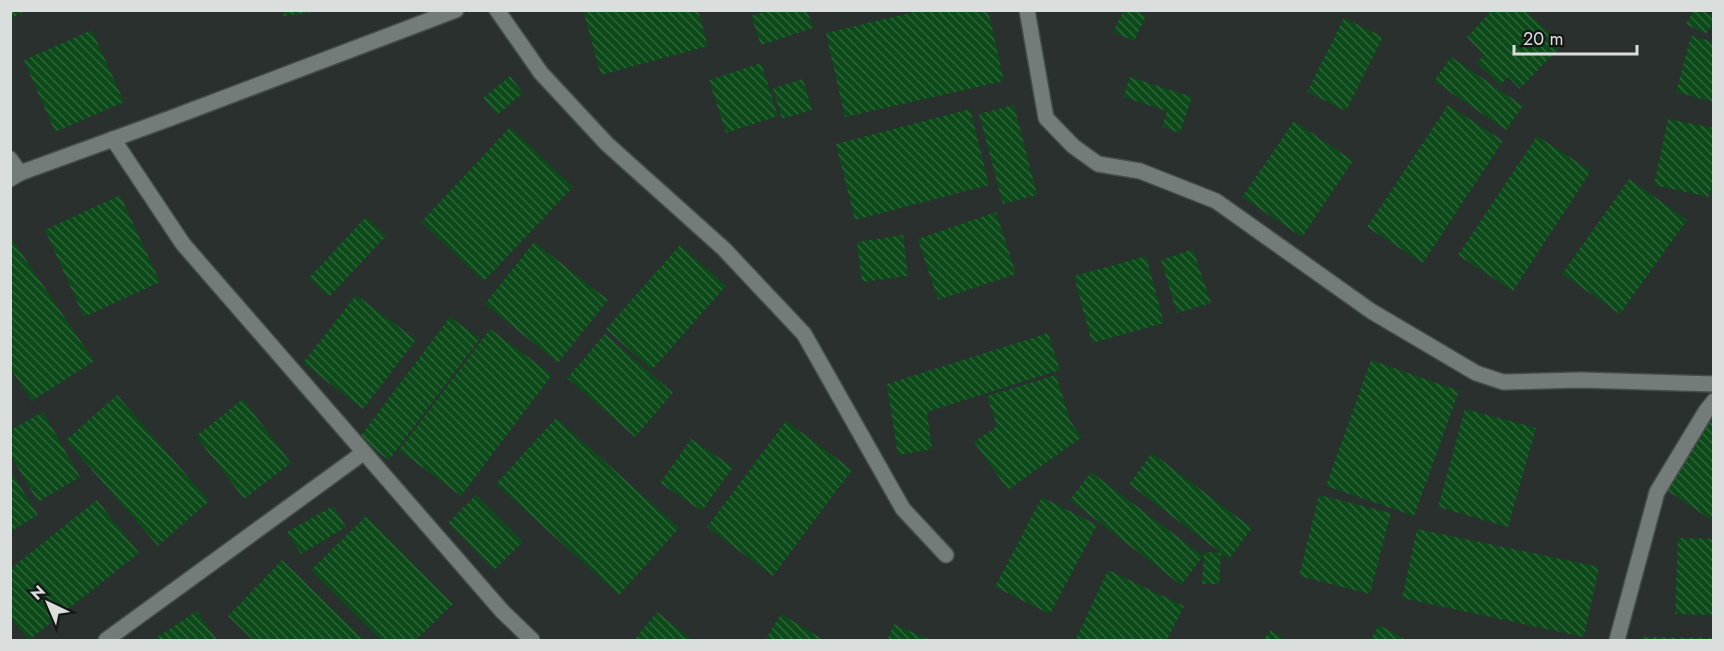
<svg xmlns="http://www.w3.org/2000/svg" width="1724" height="651" viewBox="0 0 1724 651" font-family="Jost,sans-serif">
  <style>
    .building { fill: url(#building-back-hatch) }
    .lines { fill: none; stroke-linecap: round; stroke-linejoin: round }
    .street-casing { stroke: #454c4a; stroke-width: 18 }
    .street { stroke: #737c79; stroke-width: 15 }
  </style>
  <defs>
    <pattern id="building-back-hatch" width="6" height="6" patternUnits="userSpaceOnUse" patternTransform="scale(1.5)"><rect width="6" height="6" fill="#0c4b19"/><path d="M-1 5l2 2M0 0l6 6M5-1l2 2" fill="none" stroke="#2f643a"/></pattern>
  </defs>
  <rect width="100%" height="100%" fill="#29302e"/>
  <g class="building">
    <path d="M10 10H27L10 19Z"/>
    <path d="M284 10H312V12L284 16Z"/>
    <path d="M583 10H698L708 46 601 75Z"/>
    <path d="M768 10H807L813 28 761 45 751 16Z"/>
    <path d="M922 10H988L1004 81 845 117 826 33Z"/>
    <path d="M1124 10H1134L1146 16 1134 41 1113 32Z"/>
    <path d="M1492 10H1525L1562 45 1520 89 1508 77 1500 85 1477 63 1484 55 1467 37Z"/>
    <path d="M1694 10H1703L1714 16V21L1706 34 1686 24Z"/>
    <path d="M1344 18 1383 37 1346 111 1307 92Z"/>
    <path d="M92 30 124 102 55 132 24 60Z"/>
    <path d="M1691 36 1714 42V102L1676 92Z"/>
    <path d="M1451 57 1523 106 1506 130 1434 81Z"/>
    <path d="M761 63 778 116 726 133 709 80Z"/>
    <path d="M510 76 523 93 497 115 483 98Z"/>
    <path d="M1130 77 1192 97 1180 133 1162 127 1167 111 1123 97Z"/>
    <path d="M803 79 812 110 782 119 773 88Z"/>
    <path d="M1014 105 1037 195 1003 204 979 114Z"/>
    <path d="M1448 105 1503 141 1423 263 1367 227Z"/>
    <path d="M970 109 989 185 855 220 836 144Z"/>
    <path d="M1668 119 1714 128V177L1709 197 1654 185Z"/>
    <path d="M1294 121 1353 161 1302 237 1242 197Z"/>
    <path d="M510 127 573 187 484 281 421 222Z"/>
    <path d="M1537 136 1591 171 1513 291 1458 255Z"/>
    <path d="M1629 179 1687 220 1620 314 1562 274Z"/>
    <path d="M120 195 160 282 84 317 45 230Z"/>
    <path d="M996 212 1016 274 938 300 918 239Z"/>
    <path d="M366 217 386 236 329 297 309 278Z"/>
    <path d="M903 235 908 276 862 282 857 242Z"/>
    <path d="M10 236 94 361 32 401 10 368Z"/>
    <path d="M534 242 608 300 558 363 485 304Z"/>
    <path d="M680 245 726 286 652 370 606 329Z"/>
    <path d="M1193 249 1211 303 1177 313 1161 260Z"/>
    <path d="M1146 256 1164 323 1092 343 1074 276Z"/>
    <path d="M356 295 416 340 363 409 303 363Z"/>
    <path d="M450 317 480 339 389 460 359 438Z"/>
    <path d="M490 329 552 375 461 496 399 450Z"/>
    <path d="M1048 333 1060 370 927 412 932 449 898 455 887 384Z"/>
    <path d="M605 334 673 393 635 437 567 378Z"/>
    <path d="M1371 360 1459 391 1414 516 1326 486Z"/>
    <path d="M1056 375 1070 421 1082 437 1008 490 974 442 997 426 987 396Z"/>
    <path d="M117 395 209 501 158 546 66 440Z"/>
    <path d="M243 399 291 463 244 499 196 436Z"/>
    <path d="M1465 409 1536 428 1508 527 1438 507Z"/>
    <path d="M1714 411V513L1710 519 1662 487Z"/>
    <path d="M43 412 80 477 38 502 10 454V430Z"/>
    <path d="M556 418 679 528 619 595 496 484Z"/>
    <path d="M786 421 852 470 773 576 707 527Z"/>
    <path d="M691 439 733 467 702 511 660 483Z"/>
    <path d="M1152 453 1252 528 1229 559 1129 484Z"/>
    <path d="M10 470 38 515 10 532Z"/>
    <path d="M1091 472 1203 556 1181 585 1070 500Z"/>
    <path d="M476 495 523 542 494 570 448 523Z"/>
    <path d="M1319 495 1391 513 1370 594 1299 576Z"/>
    <path d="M1042 497 1097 525 1050 614 995 587Z"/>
    <path d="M97 500 139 553 29 640 10 617V569Z"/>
    <path d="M333 506 346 527 301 554 287 532Z"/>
    <path d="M366 516 453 604 416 640H381L311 570Z"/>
    <path d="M1417 529 1599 567 1584 637 1402 598Z"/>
    <path d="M1678 538 1714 539V615L1675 614Z"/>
    <path d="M1204 552 1221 553 1219 584H1202Z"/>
    <path d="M282 560 364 640H253L228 616Z"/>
    <path d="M1108 570 1184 606 1167 640H1080L1076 639Z"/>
    <path d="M197 611 217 640H153Z"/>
    <path d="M657 612 692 640H634Z"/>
    <path d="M781 614 824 640H765Z"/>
    <path d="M894 624 930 640H887Z"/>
    <path d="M1379 625 1406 640H1370Z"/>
    <path d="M1271 630 1286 640H1263Z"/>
    <path d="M1642 637 1714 638V640H1642Z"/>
  </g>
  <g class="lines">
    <defs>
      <g id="street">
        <path d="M497 10 541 73 607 144 724 249 804 334 903 509 946 555"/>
        <path d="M1027 10 1046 118 1073 146 1098 164 1140 171 1216 201 1371 311 1476 373 1503 382 1581 380 1714 384"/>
        <path d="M113 139 183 244 502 611 532 640"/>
        <path d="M10 159 20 173"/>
        <path d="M10 179 20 173 171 118 456 10"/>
        <path d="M106 640 363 453"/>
        <path d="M1617 640 1657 492 1706 411 1714 401"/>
      </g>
    </defs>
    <use href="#street" class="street-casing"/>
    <use href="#street" class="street"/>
  </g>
  <rect width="1724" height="651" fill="none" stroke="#dadfdd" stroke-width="24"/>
  <g transform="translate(48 603) rotate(316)" stroke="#141716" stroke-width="4.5" paint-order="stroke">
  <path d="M0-4.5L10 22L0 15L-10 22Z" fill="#dadfdd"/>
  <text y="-9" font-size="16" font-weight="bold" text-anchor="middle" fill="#dadfdd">N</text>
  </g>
  <path d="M1514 45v9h123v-9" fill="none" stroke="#dadfdd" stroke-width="3"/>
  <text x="1523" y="45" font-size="18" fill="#dadfdd" stroke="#141716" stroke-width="4.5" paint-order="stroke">20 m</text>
</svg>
